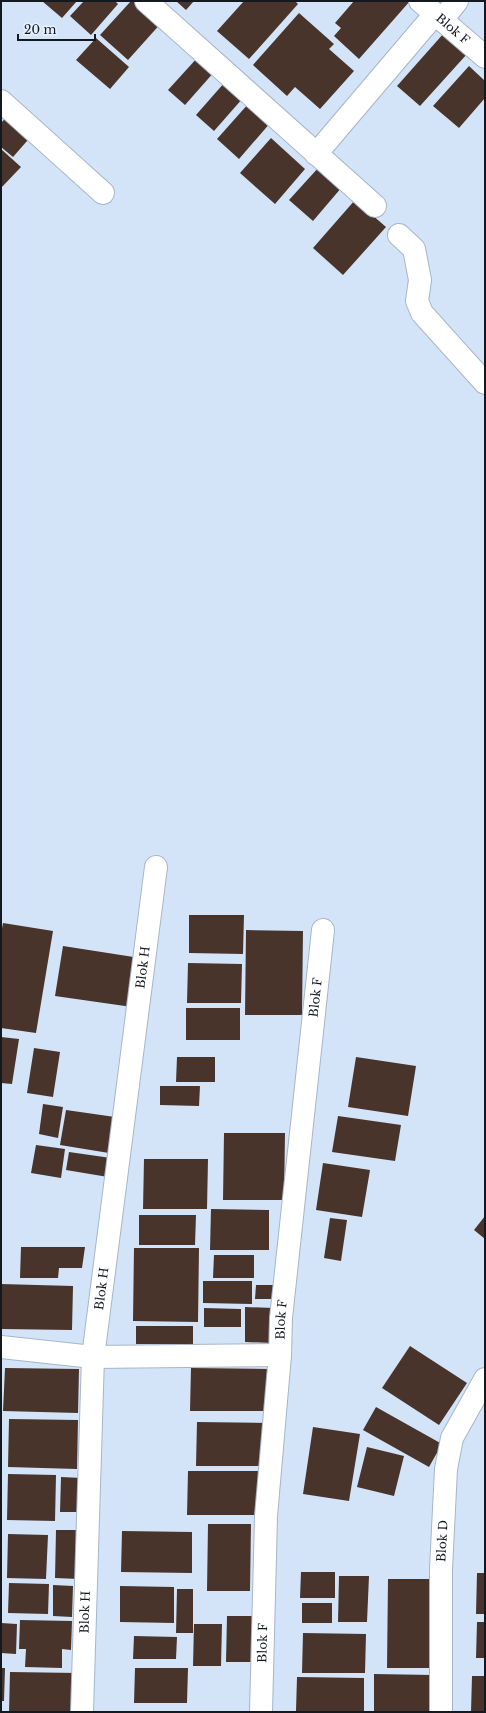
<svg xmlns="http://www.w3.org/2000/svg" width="486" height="1713" viewBox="0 0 486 1713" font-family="'Libre Baskerville',serif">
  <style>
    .building { fill: #48342b }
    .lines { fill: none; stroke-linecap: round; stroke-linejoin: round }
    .minor-casing { stroke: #a6b6c9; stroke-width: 24 }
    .minor { stroke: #fff; stroke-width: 22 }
    .labels { text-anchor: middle; stroke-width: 4; stroke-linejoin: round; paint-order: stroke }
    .street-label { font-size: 12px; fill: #141920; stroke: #e7f0fd }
  </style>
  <rect width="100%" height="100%" fill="#d4e4f8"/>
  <g class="building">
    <path d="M42 1H77L62 18Z"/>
    <path d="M84 1H115L118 4 91 35 70 16Z"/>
    <path d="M131 1H141L163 21 128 60 100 35Z"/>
    <path d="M176 1H194L186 10Z"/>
    <path d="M244 1H295L298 4 249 59 217 31Z"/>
    <path d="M354 1H410L359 59 334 36 341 28 335 23Z"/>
    <path d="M299 13 334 44 329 49 354 71 320 109 295 87 287 96 253 65Z"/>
    <path d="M444 33 467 54 420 106 397 86Z"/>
    <path d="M96 38 129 67 110 89 76 60Z"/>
    <path d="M198 57 215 71 185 105 168 90Z"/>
    <path d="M469 66 485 81V98L459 128 433 106Z"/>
    <path d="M225 82 243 98 214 131 196 115Z"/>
    <path d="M249 103 271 122 239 159 217 139Z"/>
    <path d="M11 112 34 133 13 157 1 147V123Z"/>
    <path d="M271 138 305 169 275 204 240 173Z"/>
    <path d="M1 149 21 167 1 188Z"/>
    <path d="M319 167 342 187 313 221 289 200Z"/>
    <path d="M355 200 386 227 343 275 313 248Z"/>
    <path d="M189 915H244L243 954 189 953Z"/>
    <path d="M3 923 53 931 36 1033 1 1028V934Z"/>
    <path d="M246 930 303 931 302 1015H245Z"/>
    <path d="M63 946 140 958 132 1007 55 996Z"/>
    <path d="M188 963 242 964 241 1003H187Z"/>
    <rect x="186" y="1008" width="54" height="32"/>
    <path d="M1 1037 19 1039 12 1084 1 1083Z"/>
    <path d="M34 1048 60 1052 53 1097 27 1093Z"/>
    <path d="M177 1057H215V1082H176Z"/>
    <path d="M356 1057 416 1066 408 1116 348 1107Z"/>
    <path d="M160 1086H200L199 1106 160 1105Z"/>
    <path d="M43 1104 63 1107 58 1138 39 1134Z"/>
    <path d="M66 1110 115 1117 109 1153 60 1145Z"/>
    <path d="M338 1116 401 1125 395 1161 332 1152Z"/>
    <path d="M224 1133H285L284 1200H223Z"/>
    <path d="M36 1145 65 1149 61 1178 31 1173Z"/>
    <path d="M69 1152 111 1158 108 1177 66 1170Z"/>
    <path d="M144 1159H208L207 1209H143Z"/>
    <path d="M323 1163 370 1170 362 1217 316 1210Z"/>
    <path d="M211 1209 269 1210V1250H210Z"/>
    <path d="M139 1215H196L195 1245H139Z"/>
    <path d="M485 1216V1239L474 1230Z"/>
    <path d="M330 1218 347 1220 341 1261 324 1258Z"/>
    <path d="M21 1247H85L82 1268H59L58 1278H20Z"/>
    <path d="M134 1248H199L198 1322 133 1321Z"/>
    <path d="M214 1255H254V1278H213Z"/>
    <path d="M203 1281H252V1304L203 1303Z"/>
    <path d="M1 1284 73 1286 72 1330 1 1329Z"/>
    <path d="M256 1285H277V1299H255Z"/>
    <path d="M245 1307 274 1308 273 1343 245 1342Z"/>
    <path d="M204 1308 241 1309V1327H204Z"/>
    <rect x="136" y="1326" width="57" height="18"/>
    <path d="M410 1346 467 1383 439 1425 382 1388Z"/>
    <path d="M5 1368 79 1369 78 1413 3 1411Z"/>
    <path d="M191 1368 271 1369 270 1411H190Z"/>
    <path d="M376 1407 442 1444 429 1467 363 1430Z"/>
    <path d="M9 1419 78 1420 77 1469 8 1467Z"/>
    <path d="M197 1422 270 1423 269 1466H196Z"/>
    <path d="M313 1427 360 1434 349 1501 303 1494Z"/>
    <path d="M367 1447 404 1456 394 1496 357 1487Z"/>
    <path d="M188 1471H259V1515H187Z"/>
    <path d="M8 1474 56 1475 55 1521 7 1520Z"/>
    <path d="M61 1477 82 1478 81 1512H60Z"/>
    <path d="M208 1524H251L250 1591H207Z"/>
    <path d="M56 1530H80L79 1579 55 1578Z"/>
    <path d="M122 1531 192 1532V1573L121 1572Z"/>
    <path d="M8 1534 48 1535 46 1579 7 1578Z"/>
    <path d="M301 1572H335V1598H300Z"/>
    <path d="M477 1573H485V1614H476Z"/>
    <path d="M339 1576H369L367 1622H338Z"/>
    <path d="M388 1579H440L438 1668H387Z"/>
    <path d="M9 1583 49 1584 48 1614 8 1613Z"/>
    <path d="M53 1585 73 1586 72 1617 53 1616Z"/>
    <path d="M120 1586 174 1587V1623L120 1622Z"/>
    <path d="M177 1589H193V1633H176Z"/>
    <rect x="302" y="1603" width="30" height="20"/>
    <path d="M227 1616H257L256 1662H226Z"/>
    <path d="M20 1620 72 1621 71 1650 62 1649V1668L25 1667 26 1649H19Z"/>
    <path d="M477 1622H485V1658H476Z"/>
    <path d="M1 1623 17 1624 16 1654 1 1653Z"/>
    <path d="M194 1624H222L221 1666H193Z"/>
    <path d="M303 1633 366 1634 365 1673H302Z"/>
    <path d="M134 1636 177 1637 176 1659H133Z"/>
    <path d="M1 1668H5L4 1701H1Z"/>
    <path d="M135 1668H188L187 1703H134Z"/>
    <path d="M10 1672 78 1673 77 1712H9Z"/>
    <path d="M374 1674 433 1675V1712H374Z"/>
    <path d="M472 1676H485V1712H471Z"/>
    <path d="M297 1677 364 1678V1712L296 1711Z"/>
  </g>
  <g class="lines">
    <defs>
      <g id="minor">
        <path d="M146 1 375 206"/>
        <path id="s1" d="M420 1 485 57"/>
        <path d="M442 20 457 1"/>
        <path d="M1 101 103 193"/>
        <path d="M316 154 435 14"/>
        <path d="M399 235 414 249 420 280 417 301 422 313 485 383"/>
        <path d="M1 1347 93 1357 280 1355"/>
        <path id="s2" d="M82 1712 93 1357 156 867"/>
        <path id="s3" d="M261 1712 266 1516 280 1355 281 1318 323 930"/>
        <path id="s4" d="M441 1712V1569L446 1469 452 1438 485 1379"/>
      </g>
    </defs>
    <use href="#minor" class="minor-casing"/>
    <use href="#minor" class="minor"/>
  </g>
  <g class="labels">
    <g class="street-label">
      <text dy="4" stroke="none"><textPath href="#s1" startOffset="43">Blok F</textPath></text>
      <text dy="4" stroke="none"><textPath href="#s2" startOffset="748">Blok H</textPath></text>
      <text dy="4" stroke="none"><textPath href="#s3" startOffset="717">Blok F</textPath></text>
      <text dy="4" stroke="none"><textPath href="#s2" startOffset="424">Blok H</textPath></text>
      <text dy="4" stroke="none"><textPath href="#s3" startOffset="393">Blok F</textPath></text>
      <text dy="4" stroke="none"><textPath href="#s4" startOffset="171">Blok D</textPath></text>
      <text dy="4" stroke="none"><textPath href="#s2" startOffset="100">Blok H</textPath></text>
      <text dy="4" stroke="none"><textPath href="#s3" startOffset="69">Blok F</textPath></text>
    </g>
  </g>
  <rect width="486" height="1713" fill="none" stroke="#141920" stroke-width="4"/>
  <path d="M18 34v6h77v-6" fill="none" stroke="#141920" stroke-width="2"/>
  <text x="24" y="34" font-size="12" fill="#141920" stroke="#e7f0fd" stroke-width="3" paint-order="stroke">20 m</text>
</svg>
